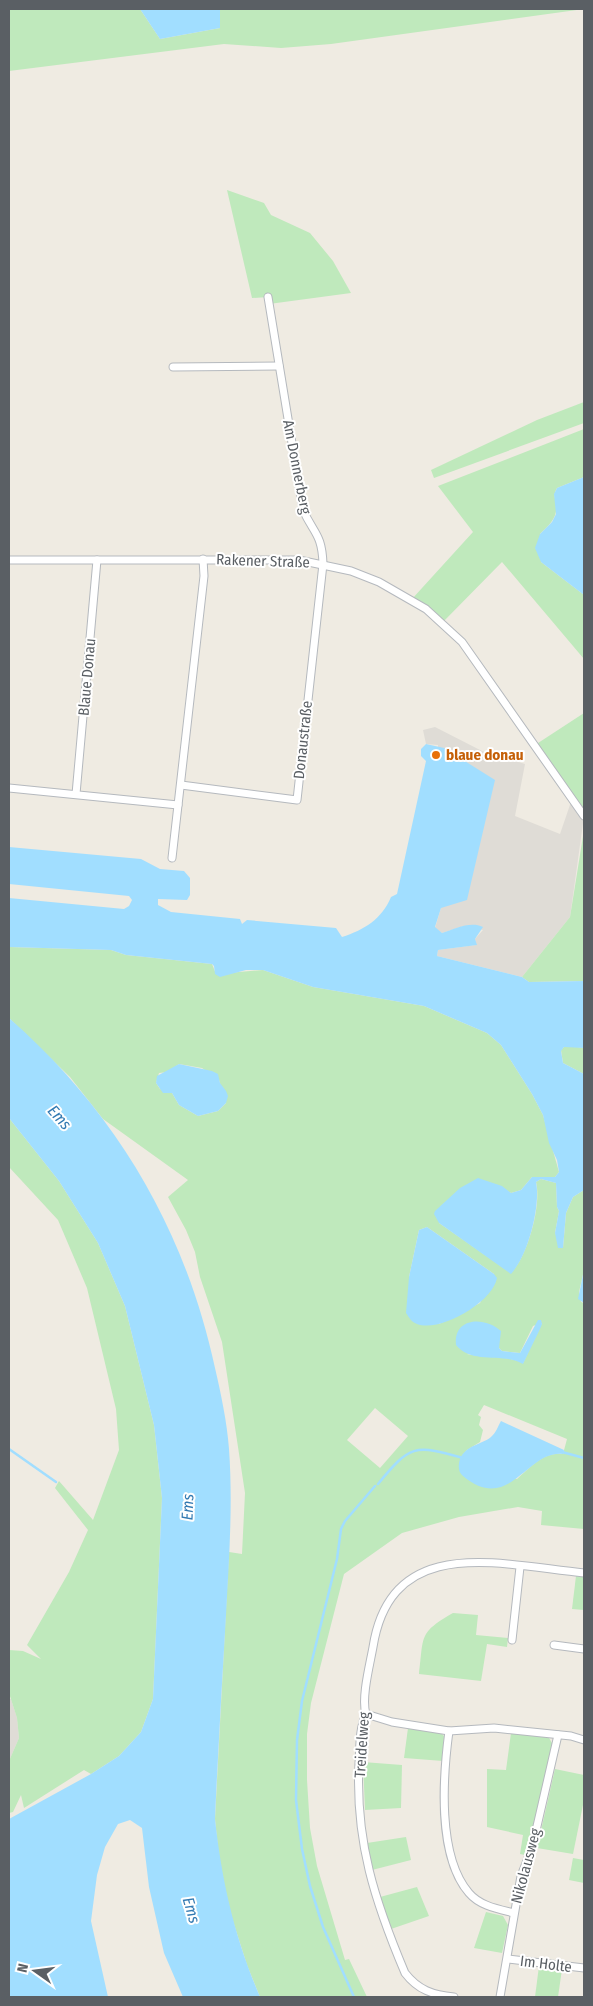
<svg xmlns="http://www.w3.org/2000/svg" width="593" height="2006" viewBox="0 0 593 2006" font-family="'Fira Sans Condensed',sans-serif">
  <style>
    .industrial { fill: #dfdcd6 }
    .green { fill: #bfe9bc; fill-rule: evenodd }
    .water { fill: #a1deff }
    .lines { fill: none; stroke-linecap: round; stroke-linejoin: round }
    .stream { stroke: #a1deff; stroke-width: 2.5 }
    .minor-casing { stroke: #b5b9be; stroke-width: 9 }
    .minor { stroke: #fff; stroke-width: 7 }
    .food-dot { fill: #e8710a; stroke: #fff; stroke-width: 2 }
    .labels { text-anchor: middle; stroke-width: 4; stroke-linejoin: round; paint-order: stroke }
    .street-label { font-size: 15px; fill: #5a5f64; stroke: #fff }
    .food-label { font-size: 15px; font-weight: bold; fill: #c56008; stroke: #fff; text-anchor: start }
    .water-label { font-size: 16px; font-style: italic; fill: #337ab2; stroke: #fff }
  </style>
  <rect width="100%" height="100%" fill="#efebe2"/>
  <g class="industrial">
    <path d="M435 727 482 751 525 764 515 816 560 834 572 799 584 816 570 917 522 977 437 956 438 950 476 945 475 939 483 930 464 926 442 933 435 928 441 908 438 745 426 744 423 730Z"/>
    <path d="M9 1699H11L17 1718 19 1738 9 1761Z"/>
  </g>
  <g class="green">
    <path d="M9 9H140L160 39 220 28V9H584L331 44 281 48 224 44 9 71Z"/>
    <path d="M227 190 264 203 271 215 310 233 333 261 351 293 269 304 268 297 252 298Z"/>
    <path d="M584 402V423L434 478 431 470 537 420Z"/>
    <path d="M584 429V477L557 488C553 495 555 497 556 504 558 518 549 525 540 534L541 562 584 595V659L502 562 443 622 412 599 473 532 438 486Z"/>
    <path d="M584 713V816L535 745Z"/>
    <path d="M584 830V981L529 982 522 977 570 917Z"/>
    <path d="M9 947 111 950 126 955 212 964 216 974 263 970 313 987 424 1006 487 1033 501 1045 532 1094 543 1115 559 1172 555 1177H532L521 1190 511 1193 497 1185 439 1223 511 1273C527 1257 542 1205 536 1182L541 1179 556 1183 557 1207 559 1211 555 1233 563 1248 566 1213 573 1197 584 1190V1270L579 1292 581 1302 584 1303V1529L541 1525 542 1511 518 1507 459 1517 402 1533 344 1574 311 1703 307 1734V1780L310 1828 317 1866 345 1960 349 1959 367 1997H260L247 1965 231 1915 220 1869 215 1819 229 1552 242 1554 245 1493 222 1342 200 1277 195 1252 186 1230 168 1197 188 1180 103 1119 70 1077 9 1018ZM179 1064 202 1068 219 1080 226 1103 218 1111 198 1116 179 1105 172 1093 160 1089 156 1083 159 1073 168 1072ZM427 1227 494 1274 480 1303 439 1324 409 1277 419 1230ZM542 1323 523 1363C507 1355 486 1358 467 1354L499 1348 502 1351 520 1353 533 1326ZM484 1405 567 1439 563 1454C543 1452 531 1467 517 1479L461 1458 467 1450 480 1442 483 1430 479 1425 481 1417 478 1415ZM375 1408 408 1436 380 1468 347 1440Z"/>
    <path d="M570 1046 584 1048V1074L563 1063 561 1050 564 1047Z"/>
    <path d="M9 1118 59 1181 98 1243 125 1306 154 1425 162 1498 153 1699 141 1732 119 1756 91 1774 84 1770 24 1808 21 1795 13 1812 9 1813V1761L19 1738 17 1718 9 1693V1650L23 1651 41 1659 27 1645 69 1572 88 1530 55 1488 59 1481 93 1520 119 1450 116 1409 87 1288 58 1220 9 1167Z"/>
    <path d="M576 1576 584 1577V1610L572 1609Z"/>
    <path d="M453 1613 478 1615 476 1635 508 1638 507 1647 487 1644 481 1681 419 1674C424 1636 418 1633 453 1613Z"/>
    <path d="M408 1728 441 1733 444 1736 443 1761 404 1758Z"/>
    <path d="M511 1733 548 1736 553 1745 530 1845 525 1855 520 1854 523 1835 487 1827V1769L506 1770Z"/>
    <path d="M363 1762 402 1765 401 1808 365 1810Z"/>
    <path d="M555 1769 584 1775V1800L573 1854 537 1848Z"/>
    <path d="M406 1837 411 1860 372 1870 367 1843Z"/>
    <path d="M573 1858 584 1860V1883L569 1880Z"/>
    <path d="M417 1887 429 1916 391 1929 380 1897Z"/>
    <path d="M486 1912 503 1916 508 1925 502 1953 474 1948Z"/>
    <path d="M539 1966 562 1969 558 1997H535Z"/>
  </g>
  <g class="water">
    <path d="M140 9H220V28L160 39Z"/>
    <path d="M584 477V595L541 562 535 548 540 534 552 522 556 514 554 494 557 488Z"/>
    <path d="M426 744 444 748 495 780 467 900 441 908 435 927 442 933C455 929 470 921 483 927L475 939 477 945 438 950 437 956 522 977 529 982 584 981V1048L564 1047 561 1051 563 1063 584 1074V1190L573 1197 566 1213 563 1248H558L555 1233 559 1211 557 1207 556 1183 541 1179 536 1182C541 1205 528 1256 511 1274L439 1223 434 1214 435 1211 460 1188 478 1178 502 1186 511 1193 521 1190 532 1177H555L559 1172 557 1160 549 1143 543 1115 532 1094 501 1045 487 1033 424 1006 313 987 263 970H246L220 977 215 974 214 966 212 964 126 955 111 950 9 947V898L124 909 129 906 132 900 129 896 9 884V847L141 859 160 869 184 871 190 878V895L187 900 158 899V905L171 912 240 919 242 924 247 920 336 928 342 937C364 930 382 919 391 897L397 894 426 761 421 756V749Z"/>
    <path d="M9 1018C116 1112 185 1229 215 1368 221 1394 227 1422 229 1449 233 1505 229 1559 226 1615 222 1683 218 1751 215 1819 222 1883 235 1938 260 1997H183L164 1953 149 1887 142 1828 130 1820 118 1824 105 1847 97 1875 91 1921 108 1997H9V1819L91 1774 119 1756 141 1732 153 1699 162 1498 154 1425 125 1306 98 1243 59 1181 9 1118Z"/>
    <path d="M179 1064 212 1071 218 1074 220 1083 226 1091 228 1096 226 1103 218 1111 198 1116 179 1105 172 1093H163L156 1083 157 1076Z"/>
    <path d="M427 1227 494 1274 497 1278C493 1302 440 1333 417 1324 411 1322 409 1317 406 1313L409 1277 419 1230Z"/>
    <path d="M584 1270V1303L578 1299Z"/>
    <path d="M538 1320H541L542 1324 540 1329 523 1364C503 1352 472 1365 456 1345 453 1317 485 1316 501 1331L499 1348 502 1351 520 1353Z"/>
    <path d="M501 1421 564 1450 563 1454C526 1450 510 1515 463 1476 458 1472 458 1465 460 1459 466 1445 481 1445 491 1437 496 1433 498 1426 501 1421Z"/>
  </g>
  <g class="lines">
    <g class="stream">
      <path d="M9 1449 56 1482"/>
      <path d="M562 1452 584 1458"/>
      <path d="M378 1484C410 1445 414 1444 463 1458"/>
      <path d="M354 1997 323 1927 310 1886 302 1849 296 1800 297 1740 302 1701 337 1559 341 1529 345 1521 375 1486"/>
    </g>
    <defs>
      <g id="minor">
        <path d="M173 367 279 366"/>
        <path d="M9 560H299L351 571 379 582 426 609 462 642 584 816"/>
        <path d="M181 785 297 800 323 564C322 534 314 534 303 510L268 297"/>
        <path d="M9 788 178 805"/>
        <path d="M76 794 97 560"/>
        <path d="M172 858 204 576 203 559"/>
        <path d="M512 1640 520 1567"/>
        <path d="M554 1645 584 1649"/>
        <path d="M366 1714 392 1722 449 1731 494 1728 571 1736 584 1740"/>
        <path d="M449 1731C443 1776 437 1856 469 1893 480 1906 498 1909 514 1913"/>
        <path d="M508 1959 584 1968"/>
        <path d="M454 1997C433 1995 418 1990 405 1973 375 1902 355 1841 359 1763 360 1747 359 1729 366 1714 361 1698 370 1664 373 1647 391 1532 502 1565 584 1573"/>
        <path d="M500 1997 521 1876 532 1848 558 1735"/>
      </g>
    </defs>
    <use href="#minor" class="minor-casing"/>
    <use href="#minor" class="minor"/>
  </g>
  <circle class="food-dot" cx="436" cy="755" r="5"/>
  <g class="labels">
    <g class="street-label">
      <text transform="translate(297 467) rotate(79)" y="5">Am Donnerberg</text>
      <text transform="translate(263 561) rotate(2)" y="5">Rakener Straße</text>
      <text transform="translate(87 677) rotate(-85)" y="5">Blaue Donau</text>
      <text transform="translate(303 740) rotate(-84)" y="5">Donaustraße</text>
      <text transform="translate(362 1745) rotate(-86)" y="5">Treidelweg</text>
      <text transform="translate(526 1866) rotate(-75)" y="5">Nikolausweg</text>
      <text transform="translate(546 1964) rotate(7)" y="5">Im Holte</text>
    </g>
    <g class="food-label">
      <text x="446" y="760">blaue donau</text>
    </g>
    <g class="water-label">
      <text transform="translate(60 1117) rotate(48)" y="6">Ems</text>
      <text transform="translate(187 1507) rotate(-88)" y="6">Ems</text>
      <text transform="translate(192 1910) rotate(74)" y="6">Ems</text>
    </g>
  </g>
  <rect width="593" height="2006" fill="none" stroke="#5a5f64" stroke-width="20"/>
  <g transform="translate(35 1971) rotate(284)" stroke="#ffffff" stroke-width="4" paint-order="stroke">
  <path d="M0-4L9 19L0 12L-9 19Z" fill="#5a5f64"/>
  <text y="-8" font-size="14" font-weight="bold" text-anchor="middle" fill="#5a5f64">N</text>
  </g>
</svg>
